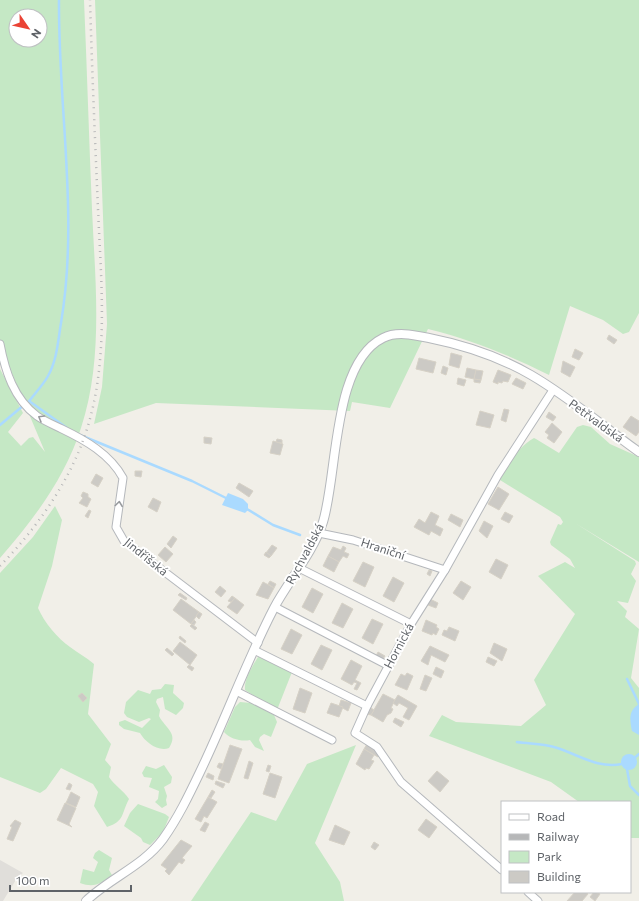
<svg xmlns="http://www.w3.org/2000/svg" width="639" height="901" viewBox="0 0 639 901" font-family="Commissioner,sans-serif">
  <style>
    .industrial { fill: #e0deda }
    .green { fill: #c5e8c5; fill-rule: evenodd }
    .water { fill: #aadaff }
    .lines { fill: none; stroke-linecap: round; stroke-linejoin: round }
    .stream { stroke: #aadaff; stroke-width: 2.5 }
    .building { fill: #cccac5; stroke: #d6d1c6 }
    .minor-casing { stroke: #b5b8bc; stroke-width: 9 }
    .tertiary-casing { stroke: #b5b8bc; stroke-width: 10 }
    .minor { stroke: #fff; stroke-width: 7 }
    .tertiary { stroke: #fff; stroke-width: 8 }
    .rail { stroke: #b6b7b8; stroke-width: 2.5; stroke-dasharray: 1 5; stroke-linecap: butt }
    .oneway { stroke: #979a9d }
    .labels { text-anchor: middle; stroke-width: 4; stroke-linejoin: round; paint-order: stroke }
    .street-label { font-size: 12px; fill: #5f6368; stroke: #fff }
  </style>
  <rect width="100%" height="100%" fill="#f1efe8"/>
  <path class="industrial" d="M0 860 23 873 17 878 3 901H0Z"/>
  <g class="green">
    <path d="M0 0H84C87 70 89 139 92 209 95 280 104 359 81 428 65 478 34 519 0 558V369L23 413 8 432 21 446 29 438 33 437 45 452 0 345ZM16 16H40V40H16Z"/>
    <path d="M95 0H639V313L629 332 623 334 603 320 570 306 549 375C509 355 472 340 428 329L390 408 352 402 350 411 156 403 94 424 102 387 107 324Z"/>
    <path d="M583 425 591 427 610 444 639 457V562L575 523 635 561 636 564 631 574 636 581 628 603 617 601 627 611 625 617 639 629 631 678 639 688V838H630V802H579L551 782 429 736 442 715 456 722 521 726 546 705 534 680 575 614 538 576 565 562 575 568 570 559 551 545 550 542 558 524 561 525 563 522 560 517 500 480C506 465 519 446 534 438L536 439 559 453 577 427Z"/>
    <path d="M55 506 62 520 52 566 38 608C44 622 58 639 70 647 78 653 86 657 94 664L88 714 111 744 105 760 111 767 109 777C115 786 123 790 129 799 121 814 125 821 107 827L94 806 98 792 93 784 61 768 46 789 40 793 0 777V573L33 537Z"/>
    <path d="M261 656 292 672 277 710 245 690C244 679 252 667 258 657Z"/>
    <path d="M165 684 174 685 173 693 184 703 183 708 176 715 165 709 163 697 157 699 156 702 160 710 159 716C165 728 179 733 169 748 158 752 145 742 140 733L124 729 119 725V722L125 720 142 728 151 719 149 718 139 722 127 717 124 713 126 702 138 690 150 694 152 690 161 689Z"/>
    <path d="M240 702 251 703 274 715 277 722 271 737 264 734 260 737 259 740 264 751 255 747 250 740C242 742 230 739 224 732L235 707Z"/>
    <path d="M356 745 315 843 340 882 344 901H191L251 812 276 821 307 764Z"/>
    <path d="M164 765 172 777 171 783 164 787 167 796 166 800 167 805 162 808 155 802 158 799 159 791 149 787 152 778 144 777 142 773 146 766 156 769Z"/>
    <path d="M138 804 165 814 169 817 163 832 150 845 143 842 141 838 124 826 130 813Z"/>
    <path d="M99 850 112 858 109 870 112 875C101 884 94 888 80 883L83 869 94 872 98 862 93 858 95 853Z"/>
  </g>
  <g class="water">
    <path d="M228 493 243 499 248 504V510L245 513 222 505Z"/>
    <path d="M639 704V735L632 731C630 719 628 711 639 704Z"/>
    <circle cx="629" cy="762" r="8"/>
  </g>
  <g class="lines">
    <g class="stream">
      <path d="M30 400C36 392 43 385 48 376 57 360 58 341 61 323 79 216 58 108 59 0"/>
      <path d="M29 401 67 428"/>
      <path d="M0 425 24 405"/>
      <path d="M80 435 192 481 228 499"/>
      <path d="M247 509 273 525 300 535"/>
      <path d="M627 679 639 704"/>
      <path d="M517 742C529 744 542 743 554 747 578 754 597 769 622 764"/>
      <path d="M633 759 639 754"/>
      <path d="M627 769 630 786 639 795"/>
    </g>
  </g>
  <g class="building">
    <path d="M609 335 617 340 614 344 607 339Z"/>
    <path d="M575 349 583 353 579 360 572 357Z"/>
    <path d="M451 353 462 356 459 368 449 365Z"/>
    <path d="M419 358 436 362 433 373 416 369Z"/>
    <path d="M563 361 575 367 570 377 561 372Z"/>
    <path d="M443 366 448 368 446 375 441 373Z"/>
    <path d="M467 368 476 370 474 379 465 377Z"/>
    <path d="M476 370 483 371 481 380 474 379Z"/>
    <path d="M498 370 511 375 508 382 503 381 502 383 498 382V384L493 382Z"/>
    <path d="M458 378 466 380 464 386 457 384Z"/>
    <path d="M516 378 526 383 523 389 512 384Z"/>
    <path d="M474 379 481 380 480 383 474 382Z"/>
    <path d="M504 409 509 410 506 422 501 420Z"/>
    <path d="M480 411 494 415 490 428 476 425Z"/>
    <path d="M549 412 556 417 553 421 546 417Z"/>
    <path d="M631 416 639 421V432L636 436 623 427Z"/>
    <path d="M552 423 562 432 554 443 547 438 549 435 545 432Z"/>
    <path d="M204 437 212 438 211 444 204 443Z"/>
    <path d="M277 439 282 440V443L276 442Z"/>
    <path d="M273 441 283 444 280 455 270 453Z"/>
    <path d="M135 471H142L141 477 135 476Z"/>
    <path d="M96 474 103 478 98 487 91 483Z"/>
    <path d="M239 483 253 491 249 497 236 488Z"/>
    <path d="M498 487 509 494 499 510 488 504Z"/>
    <path d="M83 492 88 494V497L91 499 87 507 79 503 83 498 81 496Z"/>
    <path d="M153 498 161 502 157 512 148 507Z"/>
    <path d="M89 510 91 511 88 518 85 516Z"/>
    <path d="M431 512 439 516 435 525 443 529 440 536 431 531 429 535 414 527 419 519 425 523Z"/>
    <path d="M505 512 513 516 509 523 501 519Z"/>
    <path d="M451 514 463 520 460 527 448 520Z"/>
    <path d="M484 521 493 526 487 538 479 531Z"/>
    <path d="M173 536 177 539 171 548 167 544Z"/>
    <path d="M272 545 277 548 271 556 266 553Z"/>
    <path d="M343 546 346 548 344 552 349 554 347 558 343 556 339 562 328 556 333 547 341 550Z"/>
    <path d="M165 547 173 554 166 562 158 555Z"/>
    <path d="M266 552 271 556 269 558 264 555Z"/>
    <path d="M328 556 339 562 334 572 323 566Z"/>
    <path d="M496 559 508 565 501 579 489 572Z"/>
    <path d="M363 562 374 567 365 587 353 581Z"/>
    <path d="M429 570 432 571 430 576 427 574Z"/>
    <path d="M393 577 404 583 394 602 383 596Z"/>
    <path d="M270 581 276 584 274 588 268 584Z"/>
    <path d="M461 581 471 587 463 600 453 593Z"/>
    <path d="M263 582 274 588 268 599 256 595Z"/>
    <path d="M220 586 226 591 221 597 215 592Z"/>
    <path d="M312 588 323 594 313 613 302 607Z"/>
    <path d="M180 593 187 598 186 600 178 595Z"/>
    <path d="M232 596 235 598 231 602 228 601Z"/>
    <path d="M235 598 244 605 237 614 227 607Z"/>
    <path d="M181 599 199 612 191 624 173 610Z"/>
    <path d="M430 599 438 603 436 608 428 605Z"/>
    <path d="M342 603 353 609 343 628 332 623Z"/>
    <path d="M199 612 202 614 199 619 196 616Z"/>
    <path d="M372 619 383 624 373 644 362 638Z"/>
    <path d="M194 620 196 622 194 625 191 624Z"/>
    <path d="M426 620 437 625 436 627 439 629 436 635 433 633 432 635 422 631Z"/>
    <path d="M192 624 197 628 195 630 190 626Z"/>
    <path d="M449 627 459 631 455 641 442 635 444 630 447 631Z"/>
    <path d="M291 629 302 635 292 654 281 649Z"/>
    <path d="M180 636 186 641 185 643 179 638Z"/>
    <path d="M180 642 197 655 190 665 173 651Z"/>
    <path d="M494 643 507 649 502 661 490 653Z"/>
    <path d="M321 645 332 650 322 670 311 664Z"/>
    <path d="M430 646 449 655 445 662 431 655 428 665 421 661Z"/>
    <path d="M167 648 174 654 172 656 165 650Z"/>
    <path d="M378 652 385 656 383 659 376 656Z"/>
    <path d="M488 657 497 661 494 666 486 662Z"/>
    <path d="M351 660 362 666 355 680 361 683 357 690 354 689 357 683 354 682 352 685 341 679Z"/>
    <path d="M189 665 194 668 192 671 187 667Z"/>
    <path d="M436 667 444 671 441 678 433 674Z"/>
    <path d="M407 673 413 676 407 690 395 685 401 674 405 676Z"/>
    <path d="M425 675 432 678 426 691 420 689Z"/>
    <path d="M300 688 312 693 305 713 293 709Z"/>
    <path d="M82 693 87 698 83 702 78 696Z"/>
    <path d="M383 694 395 700 391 708 393 709 391 713 387 715 383 722 371 715Z"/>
    <path d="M398 695 417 706 409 720 403 717 408 708 399 703 397 706 393 703Z"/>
    <path d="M341 700 351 703 348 711 339 706Z"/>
    <path d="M331 703 343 707 339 717 327 713Z"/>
    <path d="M371 708 374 710 371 715 367 714Z"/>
    <path d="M395 718 404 722 401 727 393 722Z"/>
    <path d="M367 744 378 751 380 754 378 757 364 749Z"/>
    <path d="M230 745 242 749 229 783 218 779Z"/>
    <path d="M364 749 374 755 371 760 374 761 369 769 366 768 365 770 356 764Z"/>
    <path d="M249 761 253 763 248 779 244 778Z"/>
    <path d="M219 763 223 764 221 769 217 767Z"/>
    <path d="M268 765 271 766 269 772 266 771Z"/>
    <path d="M437 771 449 781 440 792 428 781Z"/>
    <path d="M208 773 214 776 213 780 206 777Z"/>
    <path d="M270 773 282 777 275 798 263 794Z"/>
    <path d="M216 781 225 784 223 788 215 784Z"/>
    <path d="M69 783 72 785 70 790 66 789Z"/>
    <path d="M212 790 215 792 211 798 208 797Z"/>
    <path d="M71 792 80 797 76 807 66 803Z"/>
    <path d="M208 797 217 802 207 818 204 816 201 822 195 819Z"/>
    <path d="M65 803 76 808 69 824 72 827 57 820Z"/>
    <path d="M426 819 437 827 429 838 418 830Z"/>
    <path d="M15 820 21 823 13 841 7 839 12 827 10 826Z"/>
    <path d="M205 822 209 824 205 832 200 830Z"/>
    <path d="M335 825 350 832 344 845 329 840Z"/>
    <path d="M181 840 192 846 182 858 185 860 182 864 179 862 169 875 165 871 167 869 161 865Z"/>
    <path d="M374 842 379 845 375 850 371 847Z"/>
    <path d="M575 892H585L588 894 582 901H567Z"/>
    <path d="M594 892 600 894 595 901 590 897Z"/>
  </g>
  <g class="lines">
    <defs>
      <g id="minor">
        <path d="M0 344C5 371 14 399 37 416 44 421 54 425 62 429 85 440 110 454 123 478L116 527 124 541 258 643"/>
        <path d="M319 533 353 540 445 570"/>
        <path d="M299 568 411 624"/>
        <path d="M275 607 389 666"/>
        <path d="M254 650 367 706"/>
        <path d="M236 691 332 740"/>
        <path d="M502 870 401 782 377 747 355 733 367 706 411 624 445 570 498 475 553 390"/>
        <path d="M528 892 538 901"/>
      </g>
      <path id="tertiary" d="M86 901C110 878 143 866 163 839 178 818 189 795 200 772 226 718 246 662 274 608 289 580 313 553 323 522 338 473 332 363 383 338 397 331 414 335 429 338 464 345 500 357 531 375 569 397 604 427 639 452"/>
    </defs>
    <use href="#minor" class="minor-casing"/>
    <use href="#tertiary" class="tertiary-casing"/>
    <use href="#minor" class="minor"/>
    <use href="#tertiary" class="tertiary"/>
    <path class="rail" d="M0 566C37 528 71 480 87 429 109 359 101 281 98 209 95 139 92 70 90 0"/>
  </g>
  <defs><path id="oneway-chevron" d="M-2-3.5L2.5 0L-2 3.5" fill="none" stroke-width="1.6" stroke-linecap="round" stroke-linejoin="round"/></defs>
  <g class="oneway">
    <use href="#oneway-chevron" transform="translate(41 418) rotate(-150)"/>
    <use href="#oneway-chevron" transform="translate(119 504) rotate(-82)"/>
  </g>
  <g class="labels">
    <g class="street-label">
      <text transform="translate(596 421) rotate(36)" y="4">Petřvaldská</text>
      <text transform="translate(383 549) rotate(18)" y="4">Hraniční</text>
      <text transform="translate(305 554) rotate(-62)" y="4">Rychvaldská</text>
      <text transform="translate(146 557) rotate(39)" y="4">Jindřišská</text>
      <text transform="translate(399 646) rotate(-62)" y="4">Hornická</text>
    </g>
  </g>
  <rect x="501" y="801" width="130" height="92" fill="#ffffff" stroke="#bfc1c3"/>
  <rect x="509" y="814" width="20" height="6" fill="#ffffff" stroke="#bfc1c3"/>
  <text x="537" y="821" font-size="12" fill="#5f6368">Road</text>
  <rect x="509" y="834" width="20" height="6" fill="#b6b7b8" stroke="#bfc1c3"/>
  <text x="537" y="841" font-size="12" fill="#5f6368">Railway</text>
  <rect x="509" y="851" width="20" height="12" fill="#c5e8c5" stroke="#bfc1c3"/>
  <text x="537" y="861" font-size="12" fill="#5f6368">Park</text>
  <rect x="509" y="871" width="20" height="12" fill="#cccac5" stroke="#bfc1c3"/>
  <text x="537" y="881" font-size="12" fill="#5f6368">Building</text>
  <g transform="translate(28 28) rotate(124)"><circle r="19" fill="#ffffff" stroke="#bfc1c3"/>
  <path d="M0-3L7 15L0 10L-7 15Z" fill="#ea4335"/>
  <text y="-6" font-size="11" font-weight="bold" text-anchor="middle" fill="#5f6368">N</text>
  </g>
  <path d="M10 885v6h121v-6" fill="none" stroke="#5f6368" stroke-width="2"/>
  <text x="16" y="885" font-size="12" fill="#5f6368" stroke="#ffffff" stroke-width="3" paint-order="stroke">100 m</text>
</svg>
